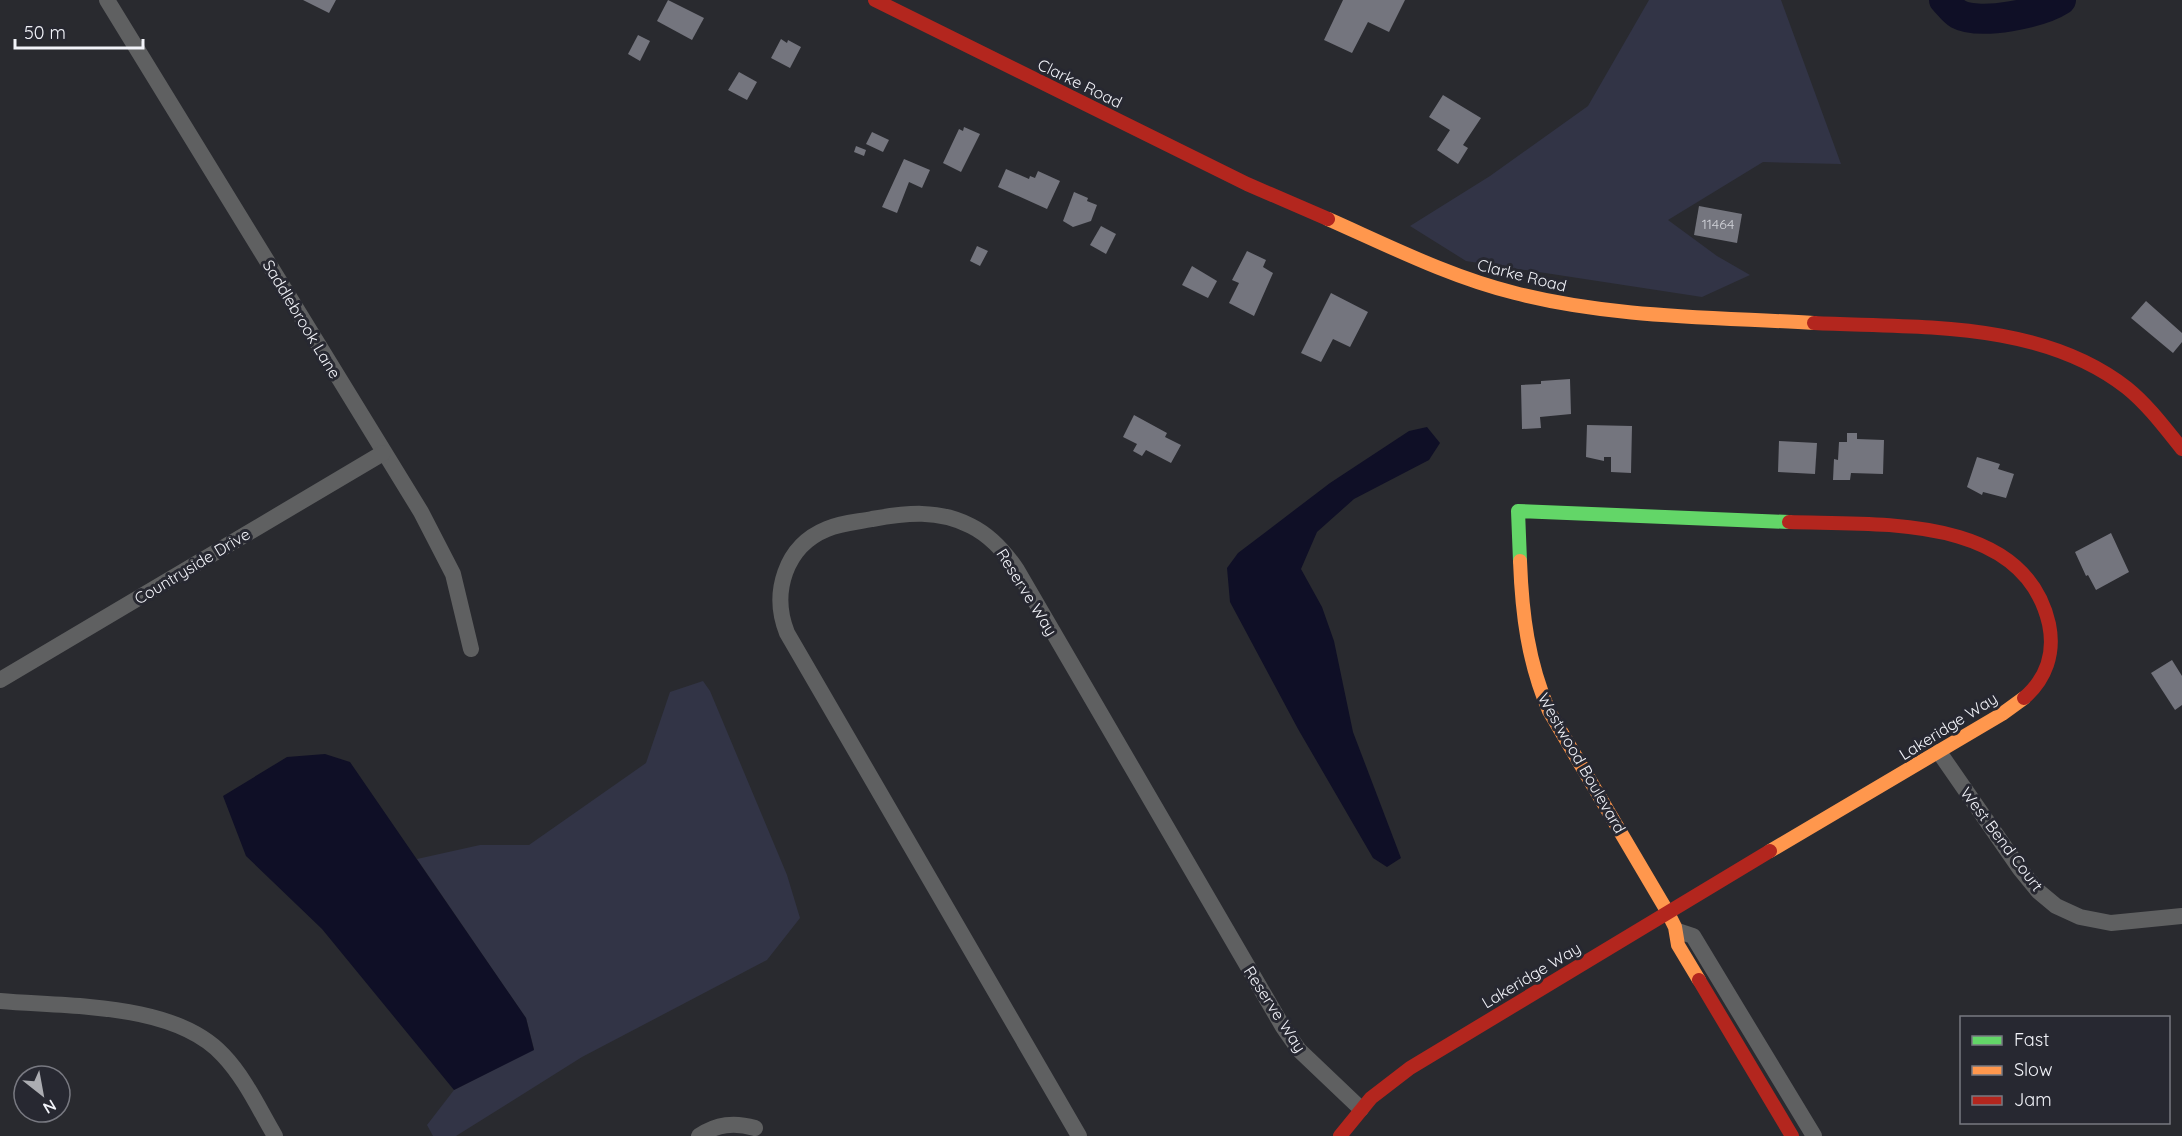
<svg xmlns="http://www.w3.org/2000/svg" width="2182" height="1136" viewBox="0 0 2182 1136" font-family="Quicksand,sans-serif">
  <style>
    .green { fill: #323446 }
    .water { fill: #0f0f26 }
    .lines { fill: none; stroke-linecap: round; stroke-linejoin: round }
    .river { stroke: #0f0f26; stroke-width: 30 }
    .building { fill: #74757e }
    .street { stroke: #5f6061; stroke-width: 16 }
    .fast { stroke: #63d668; stroke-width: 14 }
    .slow { stroke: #ff974d; stroke-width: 14 }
    .jam { stroke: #b3261e; stroke-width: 14 }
    .labels { text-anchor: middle; stroke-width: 6; stroke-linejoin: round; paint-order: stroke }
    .number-label { font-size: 14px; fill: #d2d4da }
    .street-label { font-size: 16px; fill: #f2f3f9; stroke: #272831 }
  </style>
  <rect width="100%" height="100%" fill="#292a2f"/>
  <g class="green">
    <path d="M1649 0H1781L1841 164 1763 162 1668 220 1717 256 1750 275 1702 297 1466 261 1410 226 1490 176 1588 106Z"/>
    <path d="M703 681 710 691 787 875 800 918 767 960 582 1057 456 1136H433L427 1125 454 1090 534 1049 526 1018 417 859 480 845H529L646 763 670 692Z"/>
  </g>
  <g class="water">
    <path d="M1427 427 1440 443 1429 460 1354 499 1317 532 1301 569 1322 607 1334 641 1353 732 1401 858 1387 867 1373 858 1298 729 1230 602 1227 568 1238 553 1330 483 1409 431Z"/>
    <path d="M325 754 350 762 526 1018 534 1050 454 1090 322 929 246 856 223 796 287 757Z"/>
  </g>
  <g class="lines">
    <path class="river" d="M1944 0C1948 4 1953 11 1958 14 1980 26 2041 13 2061 0"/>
  </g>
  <g class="building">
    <path d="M303 0H336L329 13Z"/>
    <path d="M668 0 704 18 692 40 657 21Z"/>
    <path d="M1343 0H1405L1389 32 1368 22 1352 53 1324 40Z"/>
    <path d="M638 35 650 41 640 61 628 54Z"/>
    <path d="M781 39 787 43 788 40 801 47 790 68 771 58Z"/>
    <path d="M739 72 757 82 747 100 728 90Z"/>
    <path d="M1443 95 1481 118 1463 145 1468 148 1458 164 1437 150 1450 130 1429 117Z"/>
    <path d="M964 127 980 134 961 172 943 163 959 129 963 131Z"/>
    <path d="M872 132 889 140 883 152 866 144Z"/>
    <path d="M856 146 866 150 864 156 854 152Z"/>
    <path d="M904 159 930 170 922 188 909 182 897 213 882 207Z"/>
    <path d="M1006 169 1029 179 1030 176 1035 178 1038 171 1060 181 1047 209 998 187Z"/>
    <path d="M1074 192 1088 198 1087 201 1097 205 1091 221 1073 227 1063 221Z"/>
    <path d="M1699 206 1742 214 1737 243 1694 235Z"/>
    <path d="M1101 226 1116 234 1106 254 1090 245Z"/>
    <path d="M977 246 988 251 980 266 970 261Z"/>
    <path d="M1247 251 1266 260 1263 267 1273 273 1254 316 1229 303 1239 283 1232 280Z"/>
    <path d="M1192 266 1217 281 1208 298 1182 285Z"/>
    <path d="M1331 293 1368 312 1350 347 1333 339 1321 362 1301 353Z"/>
    <path d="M2146 301 2182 333V342L2173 353 2131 318Z"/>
    <path d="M1570 379 1571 414 1540 417 1541 428 1522 429 1521 385 1541 384V381Z"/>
    <path d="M1134 415 1167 433 1165 437 1181 445 1171 463 1146 450 1142 456 1133 451 1137 444 1123 437Z"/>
    <path d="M1587 425 1632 426 1631 473 1611 472V457H1604V461L1586 457Z"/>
    <path d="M1847 433H1857V439L1884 440 1883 474 1851 473 1850 480H1833L1834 459 1838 460 1839 442H1847Z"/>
    <path d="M1779 441 1817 443 1815 474 1778 472Z"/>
    <path d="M1977 457 2000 464 1998 469 2014 474 2006 498 1983 492 1982 495 1967 487Z"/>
    <path d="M2111 533 2129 572 2096 590 2088 575 2086 576 2075 552Z"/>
    <path d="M2172 660 2182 676V705L2175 710 2151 673Z"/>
  </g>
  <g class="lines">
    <g class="street">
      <path d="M107 0 421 512 453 574 471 649"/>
      <path d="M0 680 383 453"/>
      <path d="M1939 752 2020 869 2038 891 2056 906 2080 917 2111 923 2182 916"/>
      <path d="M1678 931 1693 936 1814 1136"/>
      <path d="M0 1001C68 1007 174 1002 223 1055 245 1078 259 1109 275 1136"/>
      <path d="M699 1136C717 1124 734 1122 755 1128"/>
      <path d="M1079 1136 787 633C771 593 785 546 827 529 841 523 857 522 872 519 906 513 938 509 971 526 991 536 1005 552 1017 570L1283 1027 1299 1050 1361 1109"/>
    </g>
    <path class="fast" d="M1520 561 1518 511 1789 522"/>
    <g class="slow">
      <path d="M1328 219C1389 246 1450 277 1515 293 1612 318 1714 317 1814 323"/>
      <path d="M1520 561C1522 614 1528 662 1549 711L1667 911 1675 927 1678 945 1699 980"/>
      <path d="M1770 851 2002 714 2024 698"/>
    </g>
    <g class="jam">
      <path d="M875 0 1247 184 1328 219"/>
      <path d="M1814 323C1918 328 2040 320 2127 388 2148 405 2165 428 2182 449"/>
      <path d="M1789 522C1875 525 2024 513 2049 624 2055 653 2046 679 2024 698"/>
      <path d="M1699 980 1792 1136"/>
      <path d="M1340 1136 1371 1098 1410 1068 1770 851"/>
    </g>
  </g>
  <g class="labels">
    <g class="number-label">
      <text x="1718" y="229">11464</text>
    </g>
    <g class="street-label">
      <text transform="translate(1080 83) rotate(26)" y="6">Clarke Road</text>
      <text transform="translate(1522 275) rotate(14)" y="6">Clarke Road</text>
      <text transform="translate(302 319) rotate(59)" y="6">Saddlebrook Lane</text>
      <text transform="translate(192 566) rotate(-31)" y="6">Countryside Drive</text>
      <text transform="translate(1027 592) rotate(58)" y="6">Reserve Way</text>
      <text transform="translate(1948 726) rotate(-32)" y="6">Lakeridge Way</text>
      <text transform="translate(1582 763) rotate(60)" y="6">Westwood Boulevard</text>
      <text transform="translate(2002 839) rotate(53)" y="6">West Bend Court</text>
      <text transform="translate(1531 975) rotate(-31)" y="6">Lakeridge Way</text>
      <text transform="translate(1275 1009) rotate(57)" y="6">Reserve Way</text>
    </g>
  </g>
  <rect x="1960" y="1016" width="210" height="108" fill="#272831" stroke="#787981" stroke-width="1.5"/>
  <rect x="1972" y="1036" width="30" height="9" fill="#63d668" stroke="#787981" stroke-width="1.5"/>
  <text x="2014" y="1046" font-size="18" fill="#f2f3f9">Fast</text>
  <rect x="1972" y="1066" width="30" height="9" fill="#ff974d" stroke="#787981" stroke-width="1.5"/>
  <text x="2014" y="1076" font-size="18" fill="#f2f3f9">Slow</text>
  <rect x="1972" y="1096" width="30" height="9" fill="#b3261e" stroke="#787981" stroke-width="1.5"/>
  <text x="2014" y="1106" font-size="18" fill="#f2f3f9">Jam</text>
  <g transform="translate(42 1094) rotate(149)"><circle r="28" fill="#272831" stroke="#787981" stroke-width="1.5"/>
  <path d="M0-4.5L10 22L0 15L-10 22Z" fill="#acadb2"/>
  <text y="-9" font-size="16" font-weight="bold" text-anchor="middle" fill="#f2f3f9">N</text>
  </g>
  <path d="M15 39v9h128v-9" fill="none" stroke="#f2f3f9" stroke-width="3"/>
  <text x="24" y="39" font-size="18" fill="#f2f3f9" stroke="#272831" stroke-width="4.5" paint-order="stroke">50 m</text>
</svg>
